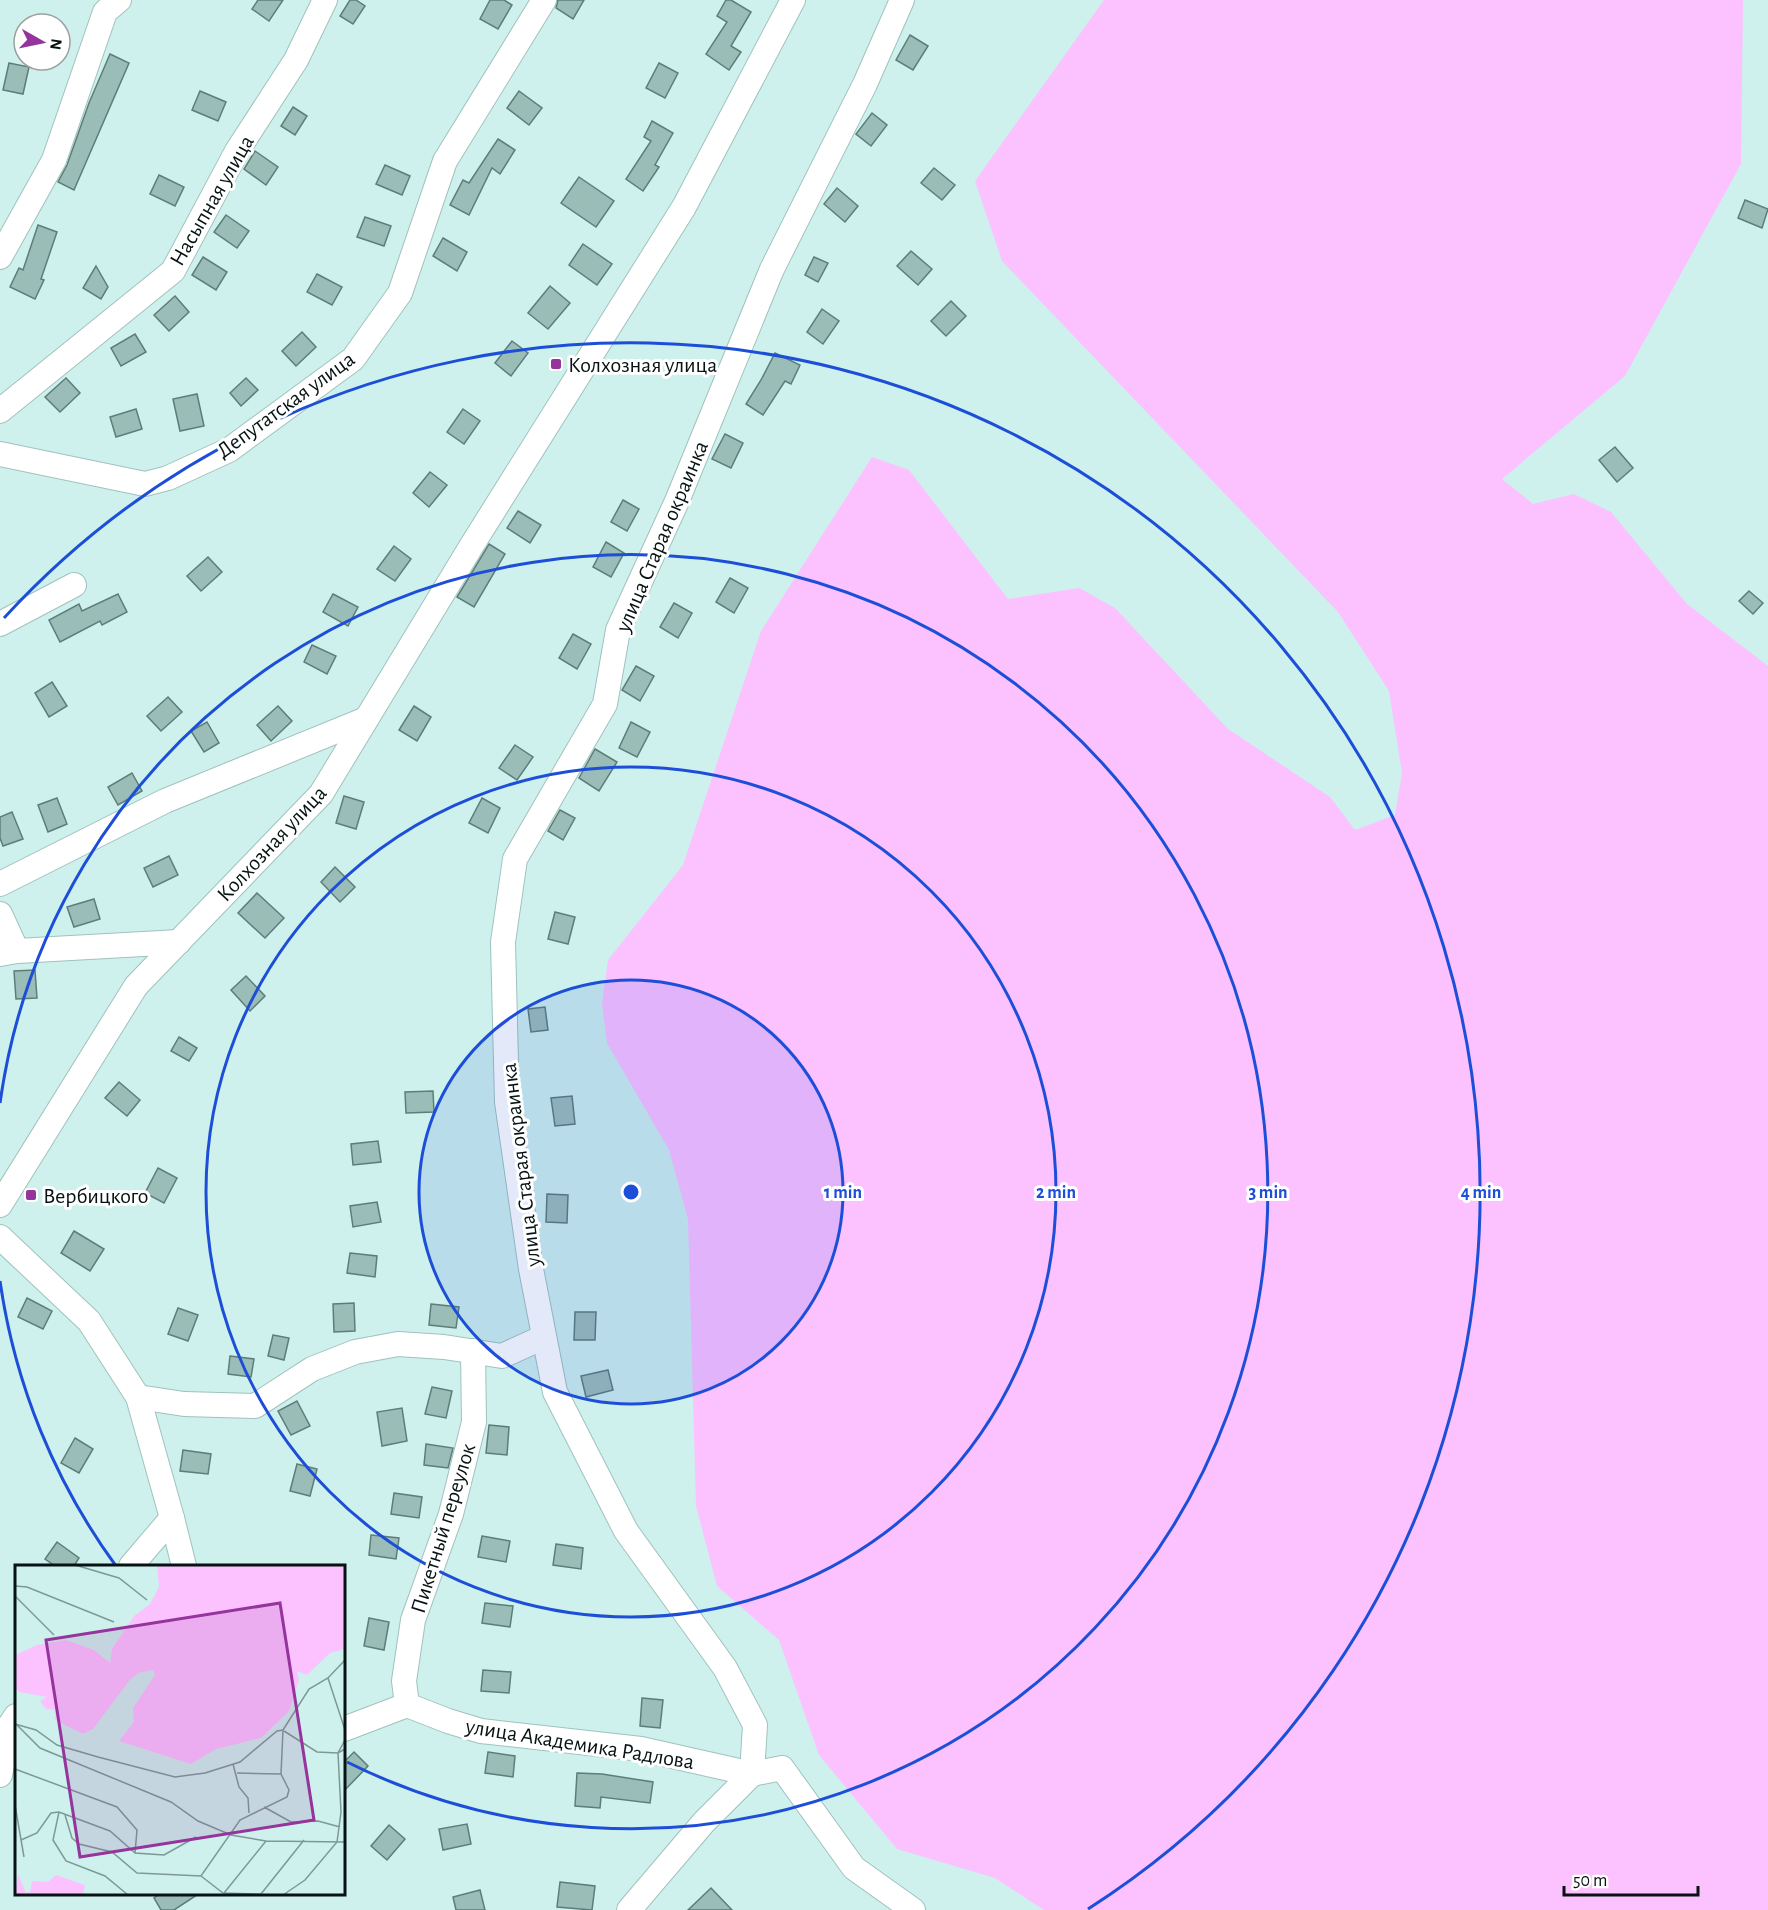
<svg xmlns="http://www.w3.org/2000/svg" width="1768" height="1910" viewBox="0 0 1768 1910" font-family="'Alegreya Sans',sans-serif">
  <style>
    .green { fill: #fbc2ff }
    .building { fill: #9bbdb8; stroke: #5d7d79; stroke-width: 1.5 }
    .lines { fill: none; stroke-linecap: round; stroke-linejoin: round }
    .minor-casing { stroke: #a0c2be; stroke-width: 26 }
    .minor { stroke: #fff; stroke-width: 24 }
    .ring { fill: none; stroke: #1d4ed8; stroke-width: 3 }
    .poi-dot { fill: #94349c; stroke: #fff; stroke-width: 2 }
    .labels { text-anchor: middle; stroke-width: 6; stroke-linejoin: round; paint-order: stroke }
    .street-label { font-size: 22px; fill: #071312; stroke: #fff }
    .poi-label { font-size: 22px; fill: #071312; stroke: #fff; text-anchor: start }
    .inset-road { fill: none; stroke: #7e9895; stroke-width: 1.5 }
    .view { fill: #94349c; fill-opacity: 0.15; stroke: #94349c; stroke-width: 3 }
    .inset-edge { fill: none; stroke: #071312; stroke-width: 3 }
    .centre { fill: #1d4ed8; stroke: #fff; stroke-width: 3 }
    .ring-label { font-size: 18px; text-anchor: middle; font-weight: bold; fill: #1d4ed8; stroke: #fff; stroke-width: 6; stroke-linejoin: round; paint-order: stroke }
  </style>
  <rect width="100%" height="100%" fill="#cef1ed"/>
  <path class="green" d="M1104 0H1743L1741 164 1625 376 1502 479 1533 504 1574 494 1611 512 1687 604 1768 666V1910H1044L995 1878 897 1849 819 1755 779 1640 717 1586 696 1506 688 1219 669 1150 607 1043 602 1003 608 960 683 865 761 631 872 457 909 470 1008 599 1079 588 1115 608 1228 729 1330 797 1355 830 1395 815 1402 773 1389 691 1338 612 1002 261 975 181Z"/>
  <g class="building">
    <path d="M258 0H283L269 21 252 9Z"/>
    <path d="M350 0H356L365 6 353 24 340 16Z"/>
    <path d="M490 0H504L512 5 498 29 480 19Z"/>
    <path d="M558 0H584L573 19 556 8Z"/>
    <path d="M726 0H731L751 12 731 46 741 52 729 70 706 54 727 22 717 16Z"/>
    <path d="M910 35 928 46 913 70 896 60Z"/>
    <path d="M110 54 129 63 74 190 58 182 67 165 89 103Z"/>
    <path d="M9 63 29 67 23 94 3 90Z"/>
    <path d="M659 63 678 73 665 98 646 88Z"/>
    <path d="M200 91 226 102 218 121 192 110Z"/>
    <path d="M519 91 542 108 529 125 507 108Z"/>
    <path d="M293 107 307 116 295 135 281 126Z"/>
    <path d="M872 113 887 125 871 146 856 134Z"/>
    <path d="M652 121 673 133 655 165 659 167 643 191 626 179 651 141 644 137Z"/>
    <path d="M498 139 515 150 500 174 492 168 469 215 450 205 463 180 469 183Z"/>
    <path d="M255 151 278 167 266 185 244 169Z"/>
    <path d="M385 165 410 176 402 195 376 184Z"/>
    <path d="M934 168 955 185 942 200 921 183Z"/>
    <path d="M159 175 184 187 175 206 150 194Z"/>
    <path d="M579 177 614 201 596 227 561 203Z"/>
    <path d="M837 188 858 206 845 222 824 204Z"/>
    <path d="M1745 200 1768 209 1762 228 1738 218Z"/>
    <path d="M226 215 249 231 237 248 214 232Z"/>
    <path d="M365 217 391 226 384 246 357 237Z"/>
    <path d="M38 225 57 232 41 279 44 280 35 299 10 287 19 268 23 270Z"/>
    <path d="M443 238 467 252 457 271 433 256Z"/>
    <path d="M583 244 612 264 597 285 569 265Z"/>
    <path d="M911 251 932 269 918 285 897 266Z"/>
    <path d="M203 257 227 272 216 290 192 275Z"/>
    <path d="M814 257 828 263 818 282 805 275Z"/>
    <path d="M96 266 108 287 101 299 83 288Z"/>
    <path d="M317 274 342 287 332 305 307 292Z"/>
    <path d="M550 286 570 303 548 329 528 313Z"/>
    <path d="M175 296 189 312 169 331 154 315Z"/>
    <path d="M951 301 966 316 946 336 931 321Z"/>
    <path d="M822 309 839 321 823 344 807 332Z"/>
    <path d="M302 332 316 347 296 366 282 351Z"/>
    <path d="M135 334 146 352 121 366 111 348Z"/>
    <path d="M512 341 528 353 511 376 495 363Z"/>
    <path d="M775 353 800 365 791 384 785 381 763 415 746 404 761 380Z"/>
    <path d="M66 378 80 393 60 412 45 397Z"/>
    <path d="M246 378 258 390 241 406 230 393Z"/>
    <path d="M197 394 204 426 180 431 173 399Z"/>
    <path d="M136 409 142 429 116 437 110 417Z"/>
    <path d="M463 409 480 421 464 444 447 432Z"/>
    <path d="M725 434 743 443 731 468 712 459Z"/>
    <path d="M1615 447 1633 468 1617 482 1599 460Z"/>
    <path d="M430 472 447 485 429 507 413 493Z"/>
    <path d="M623 500 639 509 627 531 611 522Z"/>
    <path d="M518 511 541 525 530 543 507 528Z"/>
    <path d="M606 542 624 553 611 577 593 567Z"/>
    <path d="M489 544 505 554 474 607 457 597Z"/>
    <path d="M394 546 411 559 395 581 377 569Z"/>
    <path d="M208 557 222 572 201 591 187 576Z"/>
    <path d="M730 578 748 588 734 613 716 602Z"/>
    <path d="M1749 591 1763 603 1753 614 1739 601Z"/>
    <path d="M118 594 127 612 102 625 100 621 60 642 49 620 79 604 82 611Z"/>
    <path d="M333 594 358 607 348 626 323 612Z"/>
    <path d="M674 603 692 613 678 638 660 627Z"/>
    <path d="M573 634 591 644 577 669 559 658Z"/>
    <path d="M312 645 336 656 327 674 304 662Z"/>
    <path d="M636 666 654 676 640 701 622 690Z"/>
    <path d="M52 682 67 706 49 717 35 693Z"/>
    <path d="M168 697 182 712 161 731 147 716Z"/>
    <path d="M278 706 292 721 271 741 257 725Z"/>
    <path d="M414 706 431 717 417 741 399 730Z"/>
    <path d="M207 722 219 743 204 752 191 731Z"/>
    <path d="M631 722 650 732 637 757 619 748Z"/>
    <path d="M515 745 533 757 517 780 499 768Z"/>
    <path d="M595 749 617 762 599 791 579 778Z"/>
    <path d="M132 773 142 791 118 805 108 787Z"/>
    <path d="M344 796 364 802 356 829 336 823Z"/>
    <path d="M57 798 67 824 48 832 38 805Z"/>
    <path d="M482 798 500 808 488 833 469 823Z"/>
    <path d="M560 810 575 818 563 840 548 831Z"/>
    <path d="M12 812 23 839 3 846 0 838V817Z"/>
    <path d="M169 856 178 875 153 887 144 868Z"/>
    <path d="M335 867 355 887 340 902 321 882Z"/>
    <path d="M257 893 284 918 265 938 238 913Z"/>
    <path d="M94 899 100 919 74 927 67 907Z"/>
    <path d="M555 912 575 917 568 944 548 939Z"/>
    <path d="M35 970 37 998 16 999 14 971Z"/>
    <path d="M246 976 265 996 250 1011 231 990Z"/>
    <path d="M545 1007 548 1030 531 1032 528 1009Z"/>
    <path d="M179 1037 197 1048 189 1061 171 1051Z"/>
    <path d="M119 1082 140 1100 127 1116 105 1098Z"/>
    <path d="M433 1091 434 1112 406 1113 405 1092Z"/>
    <path d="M572 1096 575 1124 555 1126 551 1098Z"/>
    <path d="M378 1141 381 1162 353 1165 351 1144Z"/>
    <path d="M158 1168 177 1178 164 1203 145 1193Z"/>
    <path d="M547 1194 568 1195 567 1223 546 1222Z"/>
    <path d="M377 1202 381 1222 353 1227 350 1206Z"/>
    <path d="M74 1231 104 1249 90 1271 61 1253Z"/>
    <path d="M350 1253 377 1256 375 1277 347 1273Z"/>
    <path d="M27 1298 52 1311 43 1329 18 1317Z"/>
    <path d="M354 1303 355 1331 334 1332 333 1304Z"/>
    <path d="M431 1304 459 1307 456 1328 429 1325Z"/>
    <path d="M178 1308 198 1315 188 1341 168 1334Z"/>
    <path d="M575 1312H596L595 1340H574Z"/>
    <path d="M273 1335 289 1338 284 1360 268 1356Z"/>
    <path d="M230 1356 254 1359 251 1377 228 1374Z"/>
    <path d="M608 1370 613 1390 586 1397 581 1376Z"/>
    <path d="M432 1387 452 1391 446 1418 425 1414Z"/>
    <path d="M297 1401 310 1426 291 1435 278 1411Z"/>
    <path d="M402 1408 407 1441 382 1446 377 1412Z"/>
    <path d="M489 1425 509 1427 507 1455 486 1453Z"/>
    <path d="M75 1438 93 1449 79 1473 61 1463Z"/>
    <path d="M426 1444 453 1448 448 1468 424 1465Z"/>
    <path d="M183 1450 211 1454 208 1474 180 1471Z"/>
    <path d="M297 1464 317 1469 310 1496 290 1491Z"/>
    <path d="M394 1493 422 1497 419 1518 391 1514Z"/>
    <path d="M371 1535 399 1538 396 1559 369 1555Z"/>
    <path d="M482 1536 510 1541 506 1562 478 1557Z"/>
    <path d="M57 1542 79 1558 74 1566H55L45 1559Z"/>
    <path d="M556 1544 583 1548 581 1569 553 1565Z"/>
    <path d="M485 1603 513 1606 510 1627 482 1623Z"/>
    <path d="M369 1618 389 1622 384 1650 364 1646Z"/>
    <path d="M483 1670 511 1672 509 1693 481 1691Z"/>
    <path d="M642 1698 663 1700 660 1728 640 1726Z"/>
    <path d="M354 1752 368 1766 344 1791V1762Z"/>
    <path d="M488 1752 515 1756 513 1777 485 1773Z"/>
    <path d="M577 1773 602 1774 653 1782 650 1803 601 1797 600 1808 575 1806Z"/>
    <path d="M467 1824 471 1844 443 1850 439 1829Z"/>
    <path d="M389 1825 405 1839 387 1860 371 1846Z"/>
    <path d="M560 1882 595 1886 592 1910 557 1907Z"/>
    <path d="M711 1888 732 1910H688Z"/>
    <path d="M480 1890 485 1910H456L453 1897Z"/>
    <path d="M161 1893H200L174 1910H161L154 1898Z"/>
  </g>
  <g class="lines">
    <defs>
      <g id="minor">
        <path d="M902 0 865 84 772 269 677 501 618 630 605 704 515 859 503 942 507 1102 531 1269 555 1392 626 1531 725 1668 755 1725 752 1774 782 1768 854 1868 913 1910"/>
        <path d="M0 257 54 160 105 12 119 0"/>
        <path d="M0 411 173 271 237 151 296 60 325 0"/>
        <path d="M0 454 145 484 168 478 229 450 353 359 400 293 445 161 544 0"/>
        <path d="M0 624 74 585"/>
        <path d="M0 884 165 801 366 719"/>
        <path d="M0 914 17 951"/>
        <path d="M0 954 17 951 179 942"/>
        <path d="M0 1205 136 986 321 794 472 545 684 207 793 0"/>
        <path d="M0 1237 89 1321 138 1397 172 1518 184 1566"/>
        <path d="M138 1397 184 1404 255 1406 312 1369 355 1352 398 1344 444 1347 502 1356 544 1337"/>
        <path d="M131 1566 172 1518"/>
        <path d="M407 1705 404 1681 413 1620 451 1514 474 1422 473 1351"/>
        <path d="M344 1729 407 1705 448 1721 481 1731 641 1749 752 1774"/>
        <path d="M0 1775 10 1725 16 1716"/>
        <path d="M629 1910 704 1822 752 1774"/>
      </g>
    </defs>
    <use href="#minor" class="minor-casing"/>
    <use href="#minor" class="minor"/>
  </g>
  <circle cx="631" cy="1192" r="212" fill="#1d4ed8" fill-opacity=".12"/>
  <g class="ring">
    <circle cx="631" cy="1192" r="212"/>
    <circle cx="631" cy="1192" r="425"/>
    <path d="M116 1566A637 637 0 0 1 0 1281M0 1103A637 637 0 1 1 347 1762"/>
    <path d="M4 618A850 850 0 1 1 1088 1909"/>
  </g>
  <g class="poi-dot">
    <rect x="550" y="358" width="12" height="12" rx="3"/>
    <rect x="25" y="1189" width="12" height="12" rx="3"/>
  </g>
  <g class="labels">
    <g class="street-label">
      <text transform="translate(211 200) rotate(-60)" y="8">Насыпная улица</text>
      <text transform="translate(285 404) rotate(-36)" y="8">Депутатская улица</text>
      <text transform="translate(661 536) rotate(-67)" y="8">улица Старая окраинка</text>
      <text transform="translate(271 843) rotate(-47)" y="8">Колхозная улица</text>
      <text transform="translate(520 1165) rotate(-97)" y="8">улица Старая окраинка</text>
      <text transform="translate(442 1528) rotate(-73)" y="8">Пикетный переулок</text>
      <text transform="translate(580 1743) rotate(9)" y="8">улица Академика Радлова</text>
    </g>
    <g class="poi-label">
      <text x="568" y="372">Колхозная улица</text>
      <text x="43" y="1203">Вербицкого</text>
    </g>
  </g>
  <g transform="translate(15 1565)">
    <rect width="330" height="330" fill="#cef1ed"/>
    <path d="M142 0H330V84L315 88 292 110 282 106 284 115 274 146 246 173 201 184 176 199 104 176 119 157 118 143 140 110 138 105 123 108 114 116 78 164 68 169 40 155V145L31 144 25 136 32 132 4 127 0 122V90L22 80 51 75 79 85 95 98 97 84 119 51 135 39 144 22ZM3 309 11 328 15 327 17 316 33 317 41 310 70 320 68 330H0Z" fill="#fbc2ff"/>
    <path class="inset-road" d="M60 0 104 13 132 35M0 21 12 22 99 57M0 31 39 70M313 113 330 165M0 159 21 165 42 180 83 192 160 212 190 208 225 197 262 166 268 165 294 124 313 113 330 95M1 159 25 183 156 237 183 256 216 270 251 276 330 277M269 166 302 187 323 188 330 184M218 199 224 222 233 233 234 248M0 204 102 242 122 265 120 288 149 290 181 272M222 208 266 209M0 240 9 292M249 242 276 257 303 256 325 262M44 247 38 275 51 296 90 311 113 330M50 250 57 273 64 279 97 287 122 308 186 311 225 255 272 232 274 225 266 209 268 165M6 275 22 268 36 248 44 247 95 266 120 288M186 311 208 328 267 330M209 328 251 276M246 329 289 275M268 330 290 315 322 277 326 247 323 188 330 175"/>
    <path class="view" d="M265 38 299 255 65 292 31 75Z"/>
    <rect width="330" height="330" class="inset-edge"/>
  </g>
  <circle cx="631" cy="1192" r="9" class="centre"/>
  <g class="ring-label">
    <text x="843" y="1198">1 min</text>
    <text x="1056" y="1198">2 min</text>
    <text x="1268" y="1198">3 min</text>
    <text x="1481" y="1198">4 min</text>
  </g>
  <g transform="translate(42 42) rotate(99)"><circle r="28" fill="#ffffff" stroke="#9ca1a0" stroke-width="1.5"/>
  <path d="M0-4.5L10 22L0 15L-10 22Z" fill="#94349c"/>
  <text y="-9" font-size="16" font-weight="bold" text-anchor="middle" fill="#071312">N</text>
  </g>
  <path d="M1564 1886v9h134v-9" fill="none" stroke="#071312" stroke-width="3"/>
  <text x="1573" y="1886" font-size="18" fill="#071312" stroke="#ffffff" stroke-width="4.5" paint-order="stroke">50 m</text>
</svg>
